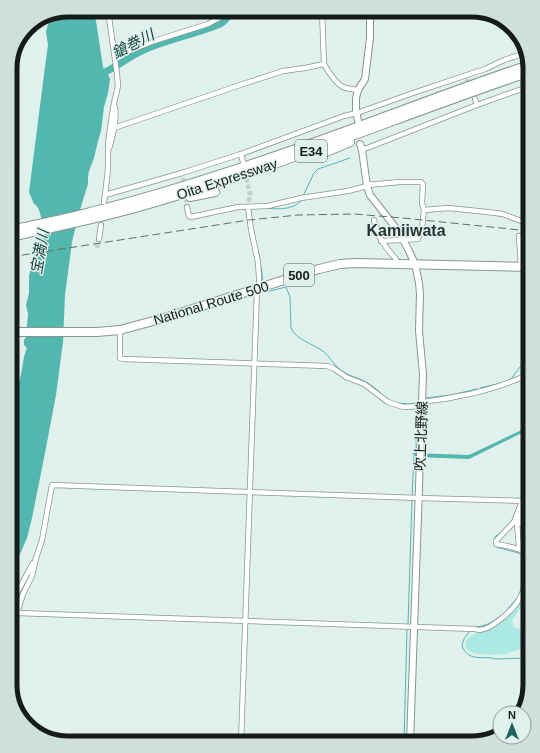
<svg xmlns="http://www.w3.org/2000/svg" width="540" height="753" viewBox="0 0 540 753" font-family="Helvetica,'Noto Sans JP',sans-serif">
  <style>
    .green { fill: #aaeae2 }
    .water { fill: #53b7ad }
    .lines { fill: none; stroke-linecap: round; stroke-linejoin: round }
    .stream { stroke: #53b7ad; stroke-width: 1 }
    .river { stroke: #53b7ad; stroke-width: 7 }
    .minor-tunnel { stroke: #c1d0cd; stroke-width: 4.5; stroke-dasharray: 4.5 2; stroke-linecap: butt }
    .minor-casing { stroke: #869693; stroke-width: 6 }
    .secondary-casing { stroke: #869693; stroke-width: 8 }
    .trunk-casing { stroke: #869693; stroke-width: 10 }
    .motorway-casing { stroke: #869693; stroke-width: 10 }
    .minor { stroke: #fff; stroke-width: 4.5 }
    .secondary { stroke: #fff; stroke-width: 6 }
    .trunk { stroke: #fff; stroke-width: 8 }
    .motorway { stroke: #fff; stroke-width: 8 }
    .rail { stroke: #636d6b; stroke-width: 1; stroke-dasharray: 8 4; stroke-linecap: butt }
    .labels { text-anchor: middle; stroke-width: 3; stroke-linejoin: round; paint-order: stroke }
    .shield { fill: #dff0ed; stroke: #525b59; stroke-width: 1 }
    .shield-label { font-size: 13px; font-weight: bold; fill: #151b1a }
    .street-label { font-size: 14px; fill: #151b1a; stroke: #dff0ed }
    .water-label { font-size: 15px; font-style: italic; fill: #0f3e3a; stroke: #dff0ed }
    .quarter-label { font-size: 16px; font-weight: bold; fill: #273433; stroke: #dff0ed }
    .rim { fill: none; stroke: #151b1a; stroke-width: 5 }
  </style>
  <rect width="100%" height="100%" fill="#dff0ed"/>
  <path class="green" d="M524 601 523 604 512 621 514 627 525 630 530 629V638L527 642 522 650C515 649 511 653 504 654 499 655 479 655 473 653 471 652 467 650 466 647 462 634 490 629 499 623 508 616 514 607 524 601Z"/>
  <g class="water">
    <path d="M68 10H92L96 21 103 67 104 69 105 68 110 79 108 93 104 107 101 131 98 141 94 158 89 171 88 177V184L79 213 72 242 65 295 63 342 56 395 45 453 32 518 27 538 10 577V411L12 410C14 401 17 392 19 382 23 371 22 359 27 348L24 345V340L26 337 28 314 26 305 29 293V276L36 246 41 236V217L39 210 36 205 34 204 29 192 46 59 48 45 46 32 49 20V17Z"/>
    <path d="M530 426V429L469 459 416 457 412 453 469 455Z"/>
    <path d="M530 640V654H528L524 651 523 645 526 641Z"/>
  </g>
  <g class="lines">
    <g class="stream">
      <path d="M303 196 314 173 318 169 350 158"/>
      <path d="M263 208C276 209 293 211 302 200"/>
      <path d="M257 248 260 258"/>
      <path d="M261 266 263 282"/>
      <path d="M265 289 266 292 286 287 290 297 291 328C295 339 313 344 323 351 330 356 333 365 342 371 348 376 357 377 364 381 371 384 378 391 384 396"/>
      <path d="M511 379 520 367 530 360"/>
      <path d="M480 388 505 382"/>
      <path d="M426 398 451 395 477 389"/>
      <path d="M397 403 410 404 417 403V405"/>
      <path d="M416 453 417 408"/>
      <path d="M527 489 530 484"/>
      <path d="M412 497 414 456"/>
      <path d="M511 523 517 507"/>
      <path d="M495 540V537L506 528"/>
      <path d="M496 547 522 554"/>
      <path d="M520 594 524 574"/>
      <path d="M506 611 518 597"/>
      <path d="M408 624 412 500"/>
      <path d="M475 627C487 626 493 622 502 615"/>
      <path d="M470 631 464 639 462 646C469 663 483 655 496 659L530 658"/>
      <path d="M10 643 12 635H10"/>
      <path d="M404 743 407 628"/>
    </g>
    <path class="river" d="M99 75C116 68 129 56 146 49 170 39 196 34 220 24 226 20 229 17 229 10"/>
    <g class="minor-tunnel">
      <path d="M467 79 475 99"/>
      <path d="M245 172 250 194 248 208"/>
      <path d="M183 178 187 207"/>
      <path d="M97 248 99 239"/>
    </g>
    <defs>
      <g id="minor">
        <path d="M122 54 154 41 208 24 221 17 224 14V10"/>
        <path d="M324 64C328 71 335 83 343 87 347 89 353 89 358 90"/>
        <path d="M10 66 12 61"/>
        <path d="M475 99 477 105"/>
        <path d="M114 128 240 85 283 71 305 68 324 64 322 10"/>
        <path d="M109 149C113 135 117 120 115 107"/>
        <path d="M362 150 477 105 530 86"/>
        <path d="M241 154 243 162"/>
        <path d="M367 185 400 182H420L422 183 423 184 422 203 424 210 448 208 487 212 503 214 521 221 530 222"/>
        <path d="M105 195 108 169V146L109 135 114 103 118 86 117 74 108 10"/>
        <path d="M104 202 105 195 182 173 241 154 344 116 357 113 413 93 485 69 504 60 526 53"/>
        <path d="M187 207 189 216 191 217 238 207 268 206 301 198 348 191 367 186"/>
        <path d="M248 208 251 229 258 262 259 277V288"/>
        <path d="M374 220C378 237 384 246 396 259"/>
        <path d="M519 236 521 267"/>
        <path d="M99 239 101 225"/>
        <path d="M381 241 418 239 422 229 424 210"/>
        <path d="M120 330V358L123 359 327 366 333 368 346 377 364 384 388 402 403 407 422 406"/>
        <path d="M422 402C435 400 447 399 459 396 484 392 507 384 530 374"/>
        <path d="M526 501 517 524 519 546 530 545"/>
        <path d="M517 524 530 522"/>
        <path d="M530 589 527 587 530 575"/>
        <path d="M10 606 33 563"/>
        <path d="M17 613 475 629C488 635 516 607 521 596 527 584 526 569 526 556 522 547 505 546 496 544V541L514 522 522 501 530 488"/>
        <path d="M10 663 17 613 23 594 32 576 36 558 42 540 52 485 419 498 530 501"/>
        <path d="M60 742 79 743"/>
        <path d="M241 743 257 289"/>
      </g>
      <g id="secondary">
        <path d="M358 121 356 110V98L358 90 365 79 370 38V10"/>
        <path d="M360 144 362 150 367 186 370 195 399 232 408 249 415 264 419 283 420 294 419 331 423 374 422 402 410 743"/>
      </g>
      <path id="trunk" d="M10 332H97L120 330 164 318 319 269 340 264 356 263 530 267"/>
      <g id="motorway">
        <path d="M317 156 350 142"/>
        <path d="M190 197 215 192"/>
        <path d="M10 230C37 224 64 219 90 212 156 196 220 175 284 153 366 125 447 92 529 65"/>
        <path d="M10 237C62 226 115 215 166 199 289 163 408 113 530 72"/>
      </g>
    </defs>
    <use href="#minor" class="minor-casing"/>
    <use href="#secondary" class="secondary-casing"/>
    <use href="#trunk" class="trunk-casing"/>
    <use href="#motorway" class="motorway-casing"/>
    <use href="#minor" class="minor"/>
    <use href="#secondary" class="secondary"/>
    <use href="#trunk" class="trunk"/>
    <use href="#motorway" class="motorway"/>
    <path class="rail" d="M10 257 249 220 298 215 354 214 403 218 530 231"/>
  </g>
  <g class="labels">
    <g class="shield">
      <rect x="295" y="140" width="32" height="22" rx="3"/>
      <rect x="284" y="264" width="30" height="22" rx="3"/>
    </g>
    <g class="shield-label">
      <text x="311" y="156">E34</text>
      <text x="299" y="280">500</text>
    </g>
    <g class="street-label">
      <text transform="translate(227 179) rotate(-18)" y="5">Oita Expressway</text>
      <text transform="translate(211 303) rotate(-17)" y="5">National Route 500</text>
      <text transform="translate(421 436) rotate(-88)" y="5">吹上北野線</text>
    </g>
    <g class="water-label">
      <text transform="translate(133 44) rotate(-27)" y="5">鎗巻川</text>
      <text transform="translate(40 252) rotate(-80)" y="5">宝満川</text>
    </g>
    <g class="quarter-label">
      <text x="406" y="236">Kamiiwata</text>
    </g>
  </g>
  <path d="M0 0H540V753H0ZM68 17H472A51 51 0 0 1 523 68V685A51 51 0 0 1 472 736H68A51 51 0 0 1 17 685V68A51 51 0 0 1 68 17Z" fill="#cfdfdc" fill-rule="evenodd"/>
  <path class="rim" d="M68 17H472A51 51 0 0 1 523 68V685A51 51 0 0 1 472 736H68A51 51 0 0 1 17 685V68A51 51 0 0 1 68 17Z"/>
  <g transform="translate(512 725)"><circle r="19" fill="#dff0ed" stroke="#8e9b99"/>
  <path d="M0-3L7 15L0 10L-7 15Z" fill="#19655e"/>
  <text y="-6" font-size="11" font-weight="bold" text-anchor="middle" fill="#151b1a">N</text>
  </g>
</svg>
